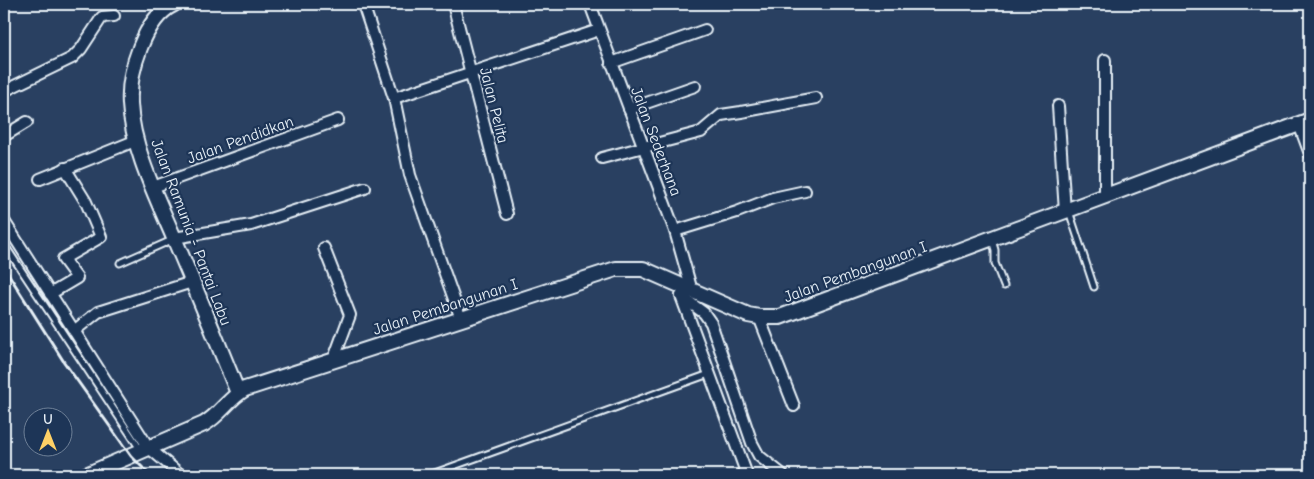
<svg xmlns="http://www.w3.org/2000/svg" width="1314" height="479" viewBox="0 0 1314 479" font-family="'Comic Neue',sans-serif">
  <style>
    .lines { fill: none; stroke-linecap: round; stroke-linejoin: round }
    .lane-casing { stroke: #e8f1f8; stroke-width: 9 }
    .street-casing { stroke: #e8f1f8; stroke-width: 14 }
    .secondary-casing { stroke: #e8f1f8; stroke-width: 18 }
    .lane { stroke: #1d3557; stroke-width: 5 }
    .street { stroke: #1d3557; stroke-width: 10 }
    .secondary { stroke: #1d3557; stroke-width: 14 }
    .rail { stroke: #e8f1f8; stroke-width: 3 }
    .labels { text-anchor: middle; stroke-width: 4.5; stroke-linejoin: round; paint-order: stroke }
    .street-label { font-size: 16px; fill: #e8f1f8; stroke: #1d3557 }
  </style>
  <rect width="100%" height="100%" fill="#294061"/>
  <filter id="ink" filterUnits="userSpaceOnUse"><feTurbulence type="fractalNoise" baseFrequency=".02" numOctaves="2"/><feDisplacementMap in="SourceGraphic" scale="10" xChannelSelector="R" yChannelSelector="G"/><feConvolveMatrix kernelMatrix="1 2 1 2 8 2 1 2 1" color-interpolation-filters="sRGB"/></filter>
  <g filter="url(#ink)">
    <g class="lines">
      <defs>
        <g id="lane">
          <path d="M1069 211 1094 287"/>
          <path d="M992 240 995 250V263L1004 286"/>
          <path d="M4 244 140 449"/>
          <path d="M120 263 174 239"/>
          <path d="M429 475 709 374"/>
        </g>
        <g id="street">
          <path d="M363 4 394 98 410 175 461 319"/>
          <path d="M453 4 507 214"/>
          <path d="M590 4 675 231 692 291"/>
          <path d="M1105 60V197"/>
          <path d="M611 63 705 30"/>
          <path d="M4 91 72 58 81 49 102 17 114 16"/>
          <path d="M394 98 599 30"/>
          <path d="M1058 106 1065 212"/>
          <path d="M629 109 695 86"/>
          <path d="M1299 124 1310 154"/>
          <path d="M4 136 27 122"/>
          <path d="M602 158 701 132 721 115 741 112 816 98"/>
          <path d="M40 179 137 140"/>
          <path d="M153 187 338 120"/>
          <path d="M4 221 149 448 181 475"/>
          <path d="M675 231 737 212 773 198 805 191"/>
          <path d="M174 238 251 225 365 188"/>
          <path d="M324 248 350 315 333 361"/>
          <path d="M50 294 77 278 63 259 101 237 86 202 65 168"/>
          <path d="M681 296 704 313 711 323 752 443 759 456 783 475"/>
          <path d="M681 296 747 475"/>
          <path d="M759 317 794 406"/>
          <path d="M74 331 98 312 192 282"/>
        </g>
        <g id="secondary">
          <path d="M174 4C144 18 128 73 130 104 132 148 157 198 174 238 196 289 217 341 238 393"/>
          <path d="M86 475 204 424C221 414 229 398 245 389L616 269H643L748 315 759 317H780L1310 120"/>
        </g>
      </defs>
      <use href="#lane" class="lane-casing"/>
      <use href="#street" class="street-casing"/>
      <use href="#secondary" class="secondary-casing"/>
      <use href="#lane" class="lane"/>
      <use href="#street" class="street"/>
      <use href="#secondary" class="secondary"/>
      <path class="rail" d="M4 267 64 362 131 456 150 475"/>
    </g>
  </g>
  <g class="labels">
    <g class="street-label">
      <text transform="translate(495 105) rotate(76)" y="6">Jalan Pelita</text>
      <text transform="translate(240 139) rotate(-20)" y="6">Jalan Pendidkan</text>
      <text transform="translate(657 141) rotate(69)" y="6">Jalan Sederhana</text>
      <text transform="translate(192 232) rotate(69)" y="6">Jalan Ramunia - Pantai Labu</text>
      <text transform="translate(855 271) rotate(-20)" y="6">Jalan Pembangunan I</text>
      <text transform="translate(445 306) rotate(-18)" y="6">Jalan Pembangunan I</text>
    </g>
  </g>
  <rect width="1314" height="479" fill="none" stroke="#1d3557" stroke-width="20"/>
  <rect x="10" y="10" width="1294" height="459" fill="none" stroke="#e8f1f8" stroke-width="2" filter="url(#ink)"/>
  <g transform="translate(48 432)"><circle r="24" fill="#1d3557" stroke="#6e8097"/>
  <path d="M0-4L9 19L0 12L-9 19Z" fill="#ffd166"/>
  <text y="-8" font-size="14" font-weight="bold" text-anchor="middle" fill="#e8f1f8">U</text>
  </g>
</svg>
